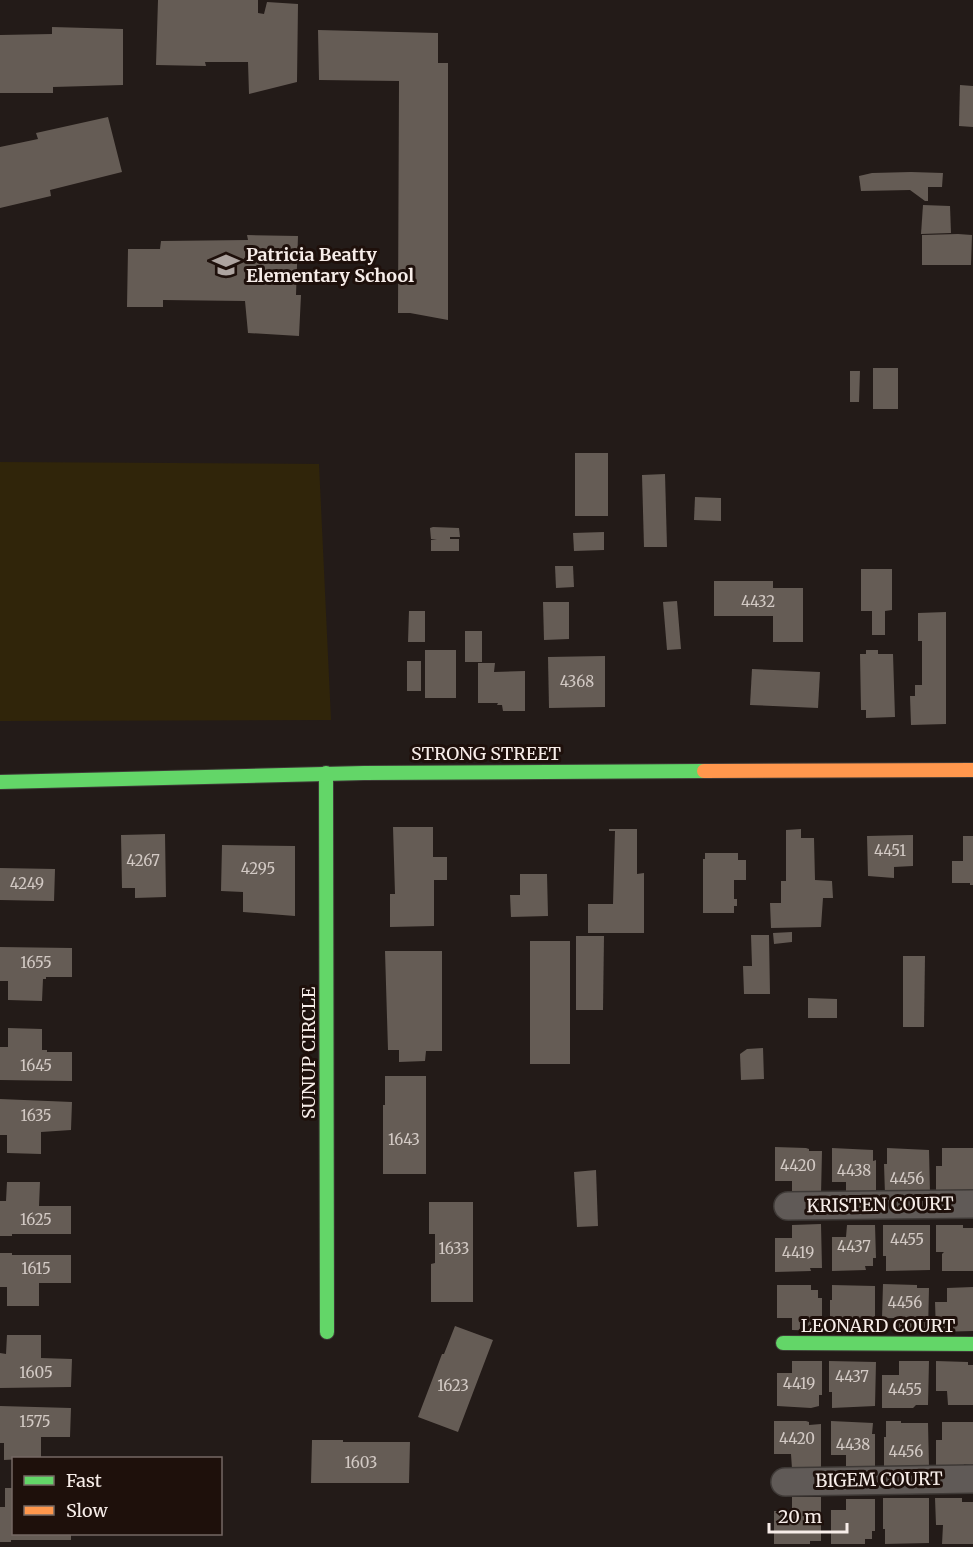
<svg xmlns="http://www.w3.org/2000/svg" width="973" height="1547" viewBox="0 0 973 1547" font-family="Merriweather,serif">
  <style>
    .green { fill: #30250a }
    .building { fill: #655c55 }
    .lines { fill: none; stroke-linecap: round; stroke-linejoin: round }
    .street-casing { stroke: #3e3936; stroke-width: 30 }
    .fast-casing { stroke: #3e3936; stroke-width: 16 }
    .slow-casing { stroke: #3e3936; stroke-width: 16 }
    .street { stroke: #605a57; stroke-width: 27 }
    .fast { stroke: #63d668; stroke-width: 14 }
    .slow { stroke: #ff974d; stroke-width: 14 }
    .labels { text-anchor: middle; stroke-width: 6; stroke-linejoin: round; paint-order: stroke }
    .number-label { font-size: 15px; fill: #d2c9c4 }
    .poi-label { font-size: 18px; font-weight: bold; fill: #f7ede9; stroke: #1e100b; text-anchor: start }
    .street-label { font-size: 18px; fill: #f7ede9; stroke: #1e100b }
  </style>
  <rect width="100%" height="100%" fill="#231b18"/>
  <path class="green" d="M0 462 319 464 331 720 0 721Z"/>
  <g class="building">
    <path d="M158 0H258V13L264 14 267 2 298 4 297 82 249 94 248 62H205L206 66 156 65Z"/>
    <path d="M52 27 123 29V85L53 87V93H0V35L52 34Z"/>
    <path d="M318 30 438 33V63H448V320L410 313H398L399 81 319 80Z"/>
    <path d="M960 85 973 86V127L959 126Z"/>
    <path d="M108 117 122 172 50 190 51 196 0 208V147L38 139 36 133Z"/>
    <path d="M911 172 943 173 942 187H928V201H925L910 190 861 191 859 176 872 173Z"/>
    <path d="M923 205 950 206 951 233 921 234Z"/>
    <path d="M958 234 972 235 971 265H922V235Z"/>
    <path d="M247 235 298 236 296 295H301L299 336 248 333 245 301 163 300V307H127L128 249H160L161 241 248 240Z"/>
    <rect x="873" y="368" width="25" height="41"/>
    <path d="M850 371H860L859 402H850Z"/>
    <rect x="575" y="453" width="33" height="63"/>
    <path d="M665 474 667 547H644L642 475Z"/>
    <path d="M695 497 721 498V521L694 520Z"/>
    <path d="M433 527 459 528 460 537H450V539H459V551H431V540L437 539H431L430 528Z"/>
    <path d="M604 532V550L574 551 573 533Z"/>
    <path d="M555 566H573L574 587 556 588Z"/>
    <path d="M861 569H892V610L885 611V635H872V611H861Z"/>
    <path d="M714 581H773V588H803V642H773V616H714Z"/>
    <path d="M677 601 681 649 667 650 663 602Z"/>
    <path d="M543 602H569V639L544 640Z"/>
    <path d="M409 611H425V642H408Z"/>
    <path d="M946 612V724L911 725 910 696H915V685H922V641H918V613Z"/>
    <rect x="465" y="631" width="17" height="31"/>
    <rect x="425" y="650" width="31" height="48"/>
    <path d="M866 650H878V654H893L895 717 866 718V710H861L860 654H866Z"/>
    <path d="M605 656V707L549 708 548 657Z"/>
    <rect x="407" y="661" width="14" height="30"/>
    <path d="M478 663H495L494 672 525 671V711H503L502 705H497L498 703H478Z"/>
    <path d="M752 669 820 672 818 708 750 705Z"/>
    <path d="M393 827H433V857H447V880H434V926L390 927V894H395Z"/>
    <path d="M609 829H637V874L644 873V933H588V904H613L615 831H609Z"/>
    <path d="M801 829V838H814L815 880 832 881 833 898H823L821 927 771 928 770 903H781V881H786V830Z"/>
    <path d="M165 834 166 897 135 898V888H122L121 835Z"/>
    <path d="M913 835V866L894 867V878L868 876 867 836Z"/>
    <path d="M963 836H973V885H970V883H952V861H963Z"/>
    <path d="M222 845 295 846V916L243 912V892L221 891Z"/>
    <path d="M705 853H738V860H746V880H734V899H737V906H734V913H703V859H705Z"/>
    <path d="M0 868 55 869 54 901 0 900Z"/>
    <path d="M520 874H547L548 916 511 917 510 895H520Z"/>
    <path d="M792 932V942L774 944 773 933Z"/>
    <path d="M751 935H769L770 994H744L743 966H752Z"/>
    <path d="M576 936H604L603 1010H576Z"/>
    <rect x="530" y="941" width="40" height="123"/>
    <path d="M0 947 72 948V977H46V979H43L42 1001 8 1000V981H0Z"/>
    <path d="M385 951H442V1051H426L425 1061 399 1062V1050H388Z"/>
    <path d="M903 956H925L924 1027H903Z"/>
    <path d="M808 998 837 999V1018H808Z"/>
    <path d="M8 1028 42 1029V1050H47V1052H72V1081L0 1080V1047H8Z"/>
    <path d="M763 1048 764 1079 741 1080 740 1054 747 1049Z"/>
    <path d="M385 1076H426V1174H383V1105H385Z"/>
    <path d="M0 1099 72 1102 71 1130 41 1132V1154L7 1153V1135H0Z"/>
    <path d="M775 1147 806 1148 809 1149V1151H822L821 1195H792V1181H775Z"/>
    <path d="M832 1148 873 1150V1161L876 1160V1195L846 1194V1182H832Z"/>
    <path d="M887 1148 929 1150 930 1194 885 1195 884 1164H887Z"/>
    <path d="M942 1148H973V1191L936 1195V1166H942Z"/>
    <path d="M596 1170 598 1226 577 1227 574 1172Z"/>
    <path d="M7 1182H40L39 1206H71V1234H12V1236H0V1201H6Z"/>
    <path d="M429 1202H473V1302H431V1264L435 1263V1234H429Z"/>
    <path d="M821 1224 822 1268H810L811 1271 775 1272V1238H792V1225Z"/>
    <path d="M847 1225H875L876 1258H873V1266H865L866 1270 832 1271V1237H846Z"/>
    <path d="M883 1225H930V1270L886 1271V1256H883Z"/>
    <path d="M936 1225H963V1228H973V1271H942V1254L944 1252H936Z"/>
    <path d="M0 1253H12V1255H71V1283H39V1306H7V1287H0Z"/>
    <path d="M883 1284 917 1285V1288H929L928 1332 899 1331V1318H882Z"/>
    <path d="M777 1285H811V1290H818V1298H822V1331L792 1330V1318H777Z"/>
    <path d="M832 1285 875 1286V1331H830V1300H832Z"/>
    <path d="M973 1287V1331L936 1332 935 1302H947V1288Z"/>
    <path d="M455 1326 493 1340 458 1432 418 1417 442 1354H444Z"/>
    <path d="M7 1335H41V1358L72 1359 71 1387 0 1388V1353L6 1354Z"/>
    <path d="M792 1361H822V1395H819V1406L811 1408 777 1406V1373H792Z"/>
    <path d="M829 1361 876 1362 875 1406 832 1408V1392H829Z"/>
    <path d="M899 1361H929L928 1405H916L913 1408H882V1375H899Z"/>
    <path d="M936 1361 968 1362V1365H973V1405H948L947 1391H936Z"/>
    <path d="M0 1406 71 1408 70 1437H41V1458L4 1460V1443H0Z"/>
    <path d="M774 1421H806L809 1422V1425L821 1424V1469H792L791 1454H774Z"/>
    <path d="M831 1421 873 1423 872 1434H875V1467L846 1468V1455H831Z"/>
    <path d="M886 1421H901V1423H928L929 1467 884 1468V1437H886Z"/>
    <path d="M942 1422H973V1465L964 1464 963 1468H936V1440H942Z"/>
    <path d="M312 1440H343V1442H410L409 1483H311Z"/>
    <path d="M5 1488H14V1534H71V1540H11V1542H0V1507H5Z"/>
    <path d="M792 1497H821V1541H810V1544H774V1511H792Z"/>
    <path d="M883 1498H929V1543L885 1544V1529H883Z"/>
    <path d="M935 1498H962V1502H973V1544H942L943 1525H936Z"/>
    <path d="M846 1499H875V1531H872V1539H865V1544H831V1510H846Z"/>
  </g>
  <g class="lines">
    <defs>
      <g id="street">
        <path d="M788 1206 973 1204"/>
        <path d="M785 1482 973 1479"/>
      </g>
      <g id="fast">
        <path d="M326 773 327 1332"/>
        <path d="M0 782 364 773 704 771"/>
        <path d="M783 1343 973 1344"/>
      </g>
      <path id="slow" d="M704 771 973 770"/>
    </defs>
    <use href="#street" class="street-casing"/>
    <use href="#fast" class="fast-casing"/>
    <use href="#slow" class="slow-casing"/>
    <use href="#street" class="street"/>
    <use href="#fast" class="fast"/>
    <use href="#slow" class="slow"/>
  </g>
  <defs>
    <symbol id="school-bare" viewBox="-9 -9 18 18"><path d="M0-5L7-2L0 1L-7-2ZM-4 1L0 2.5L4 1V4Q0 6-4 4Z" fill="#ada4a0" stroke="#1e100b" stroke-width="2.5" paint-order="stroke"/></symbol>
  </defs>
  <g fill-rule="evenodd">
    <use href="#school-bare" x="207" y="246" width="38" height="38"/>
  </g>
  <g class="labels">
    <g class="number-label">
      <text x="758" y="607">4432</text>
      <text x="577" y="687">4368</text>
      <text x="890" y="856">4451</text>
      <text x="143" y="866">4267</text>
      <text x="258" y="874">4295</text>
      <text x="27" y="889">4249</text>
      <text x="36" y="968">1655</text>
      <text x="36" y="1071">1645</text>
      <text x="36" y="1121">1635</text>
      <text x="404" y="1145">1643</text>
      <text x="798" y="1171">4420</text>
      <text x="854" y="1176">4438</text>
      <text x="907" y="1184">4456</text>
      <text x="36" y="1225">1625</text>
      <text x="907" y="1245">4455</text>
      <text x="854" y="1252">4437</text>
      <text x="454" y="1254">1633</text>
      <text x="798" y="1258">4419</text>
      <text x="36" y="1274">1615</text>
      <text x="905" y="1308">4456</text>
      <text x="36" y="1378">1605</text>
      <text x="852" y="1382">4437</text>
      <text x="799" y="1389">4419</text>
      <text x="453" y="1391">1623</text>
      <text x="905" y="1395">4455</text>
      <text x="35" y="1427">1575</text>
      <text x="797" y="1444">4420</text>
      <text x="853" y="1450">4438</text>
      <text x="906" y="1457">4456</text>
      <text x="361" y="1468">1603</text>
    </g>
    <g class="poi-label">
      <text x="246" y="261">Patricia Beatty<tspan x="246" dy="21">Elementary School</tspan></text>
    </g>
    <g class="street-label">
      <text x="486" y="760">STRONG STREET</text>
      <text transform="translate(309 1053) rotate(-90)" y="6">SUNUP CIRCLE</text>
      <text transform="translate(880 1205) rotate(-1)" y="6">KRISTEN COURT</text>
      <text x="878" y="1332">LEONARD COURT</text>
      <text transform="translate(879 1480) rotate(-1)" y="6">BIGEM COURT</text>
    </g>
  </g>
  <rect x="12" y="1457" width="210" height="78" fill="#1e100b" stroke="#756864" stroke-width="1.5"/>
  <rect x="24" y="1476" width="30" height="9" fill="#63d668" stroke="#756864" stroke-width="1.5"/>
  <text x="66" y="1487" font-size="18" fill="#f7ede9">Fast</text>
  <rect x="24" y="1506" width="30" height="9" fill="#ff974d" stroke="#756864" stroke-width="1.5"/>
  <text x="66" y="1517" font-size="18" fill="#f7ede9">Slow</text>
  <path d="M769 1523v9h78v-9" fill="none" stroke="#f7ede9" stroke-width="3"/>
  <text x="778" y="1523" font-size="18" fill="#f7ede9" stroke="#1e100b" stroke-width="4.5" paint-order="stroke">20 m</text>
</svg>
